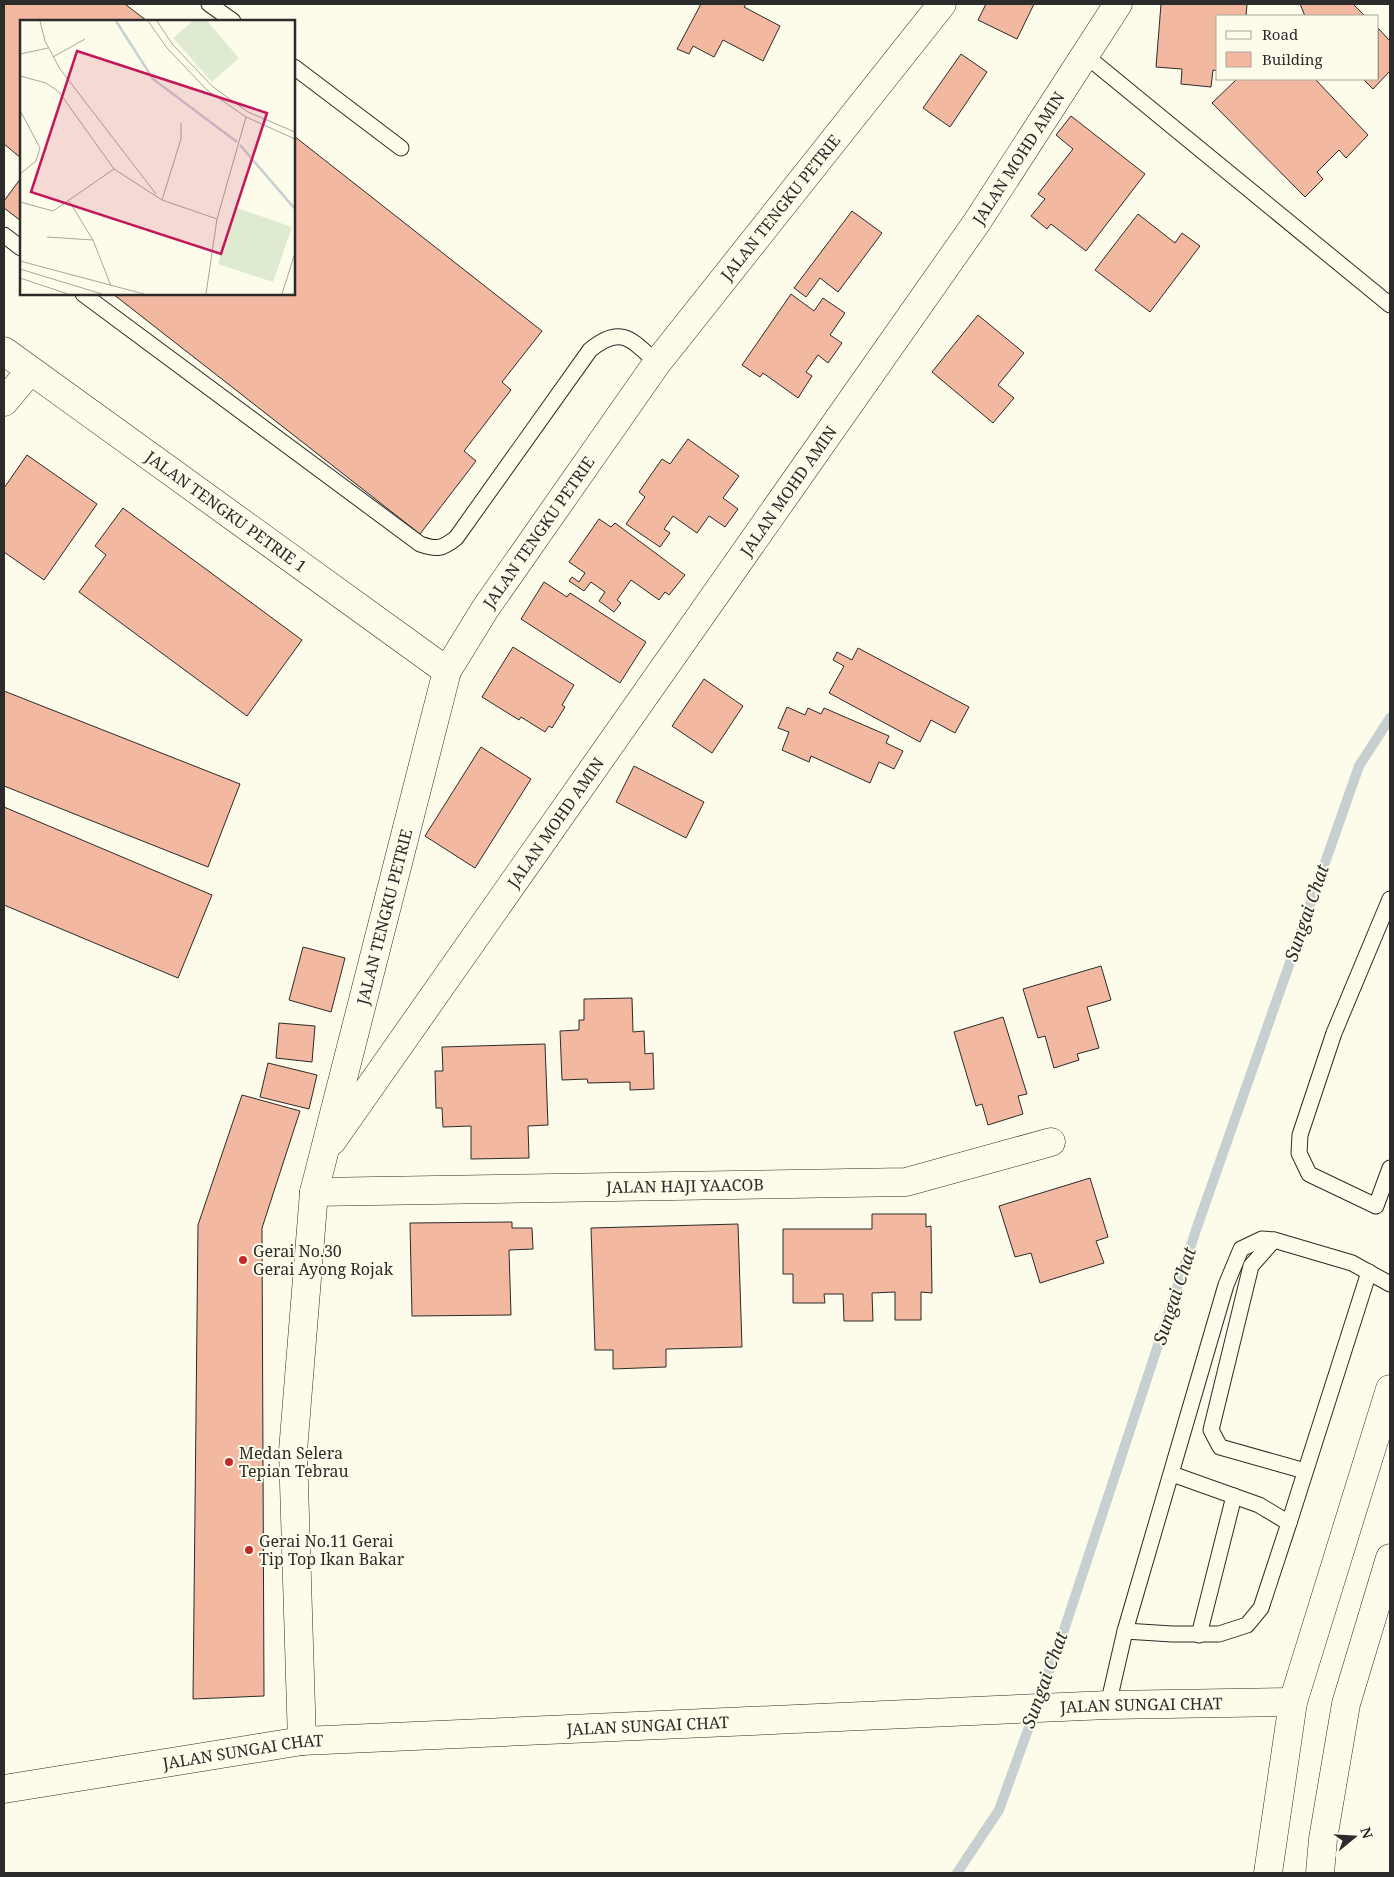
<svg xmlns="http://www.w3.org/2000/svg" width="1394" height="1877" viewBox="0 0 1394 1877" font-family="'Noto Serif',serif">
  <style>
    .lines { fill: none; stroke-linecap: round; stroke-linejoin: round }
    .stream { stroke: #c7d0d0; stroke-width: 10 }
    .building { fill: #f2b8a0; stroke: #2b2b2b }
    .service-casing { stroke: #2b2b2b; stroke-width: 17 }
    .minor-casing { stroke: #2b2b2b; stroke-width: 29 }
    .secondary-casing { stroke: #2b2b2b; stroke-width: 29 }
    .service { stroke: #fdfbea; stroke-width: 15 }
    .minor { stroke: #fdfbea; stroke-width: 28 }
    .secondary { stroke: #fdfbea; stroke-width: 28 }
    .poi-dot { fill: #c62828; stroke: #fdfbea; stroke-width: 2 }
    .labels { text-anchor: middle; stroke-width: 4; stroke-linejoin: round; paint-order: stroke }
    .street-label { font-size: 16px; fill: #2b2b2b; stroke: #fdfbea }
    .poi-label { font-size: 16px; fill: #2b2b2b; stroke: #fdfbea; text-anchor: start }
    .water-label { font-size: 18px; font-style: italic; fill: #2b2b2b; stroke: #fdfbea }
    .inset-river { fill: none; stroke: #c7d0d0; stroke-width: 2.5 }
    .inset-road { fill: none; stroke: #a9a89e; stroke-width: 1 }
    .view { fill: #c2185b; fill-opacity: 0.15; stroke: #c2185b; stroke-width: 2.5 }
    .inset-edge { fill: none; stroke: #2b2b2b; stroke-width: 2.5 }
  </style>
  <rect width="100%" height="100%" fill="#fdfbea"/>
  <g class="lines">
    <path class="stream" d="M957 1873 999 1810 1065 1627 1197 1227 1359 766 1390 718"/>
  </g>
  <g class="building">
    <path d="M4 4H125L147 21H21V158L4 144Z"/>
    <path d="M701 4H746L744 7 780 26 763 61 723 40 714 57 693 46 689 54 677 49Z"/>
    <path d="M986 4H1034L1017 39 978 20Z"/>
    <path d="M1161 4H1247L1246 16H1218V71L1213 70 1211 87 1181 84 1182 69 1156 67Z"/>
    <path d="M1300 4H1353L1365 16H1305Z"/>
    <path d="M1378 28 1390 41V71L1373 89 1363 79H1378Z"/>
    <path d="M961 54 987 72 950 127 923 108Z"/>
    <path d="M1237 79H1315L1368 135 1346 158 1339 150 1317 172 1323 179 1305 197 1212 103Z"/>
    <path d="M1071 116 1145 174 1086 251 1051 224 1047 229 1031 216 1045 199 1038 194 1073 149 1056 135Z"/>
    <path d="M294 136 542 331 502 382 511 390 464 451 476 461 420 534 113 294H294Z"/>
    <path d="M21 178V221L4 208V201Z"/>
    <path d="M852 211 882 233 838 292 820 278 806 297 794 288Z"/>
    <path d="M1138 214 1175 243 1182 233 1200 246 1150 312 1095 270Z"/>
    <path d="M791 294 814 311 823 298 845 313 830 335 842 343 828 363 818 355 806 372 812 376 798 398 763 373 760 377 742 365Z"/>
    <path d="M978 315 1024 353 998 385 1014 398 993 423 932 372Z"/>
    <path d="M688 439 739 476 723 498 738 509 725 527 709 516 697 533 673 516 664 529 670 533 660 547 626 524 645 497 639 492 662 459 670 464Z"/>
    <path d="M27 455 97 504 44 580 4 552V488Z"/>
    <path d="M123 508 302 640 247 716 79 592 106 555 95 546Z"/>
    <path d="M599 519 611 527 615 523 685 575 669 595 665 592 659 600 631 580 617 600 621 603 614 612 599 601 605 592 591 582 584 591 569 581 572 577 579 582 585 573 569 562Z"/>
    <path d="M544 582 567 597 570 593 646 642 620 683 521 619Z"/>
    <path d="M513 647 574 685 562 705 565 707 552 728 549 726 545 732 521 717 519 720 482 697Z"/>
    <path d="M858 648 969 707 955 733 931 720 920 742 829 693 844 666 833 660 837 652 852 660Z"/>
    <path d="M704 679 743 706 712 753 672 726Z"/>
    <path d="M4 691 240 784 208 867 4 786Z"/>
    <path d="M787 707 805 715 808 708 821 714 824 708 889 736 886 743 903 751 894 769 879 762 870 783 811 756 809 762 782 750 789 732 778 728Z"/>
    <path d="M481 747 531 779 475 868 425 836Z"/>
    <path d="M634 766 704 802 686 838 616 802Z"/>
    <path d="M4 807 212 895 178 978 4 905Z"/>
    <path d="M303 947 345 958 331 1012 289 1000Z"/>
    <path d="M1101 966 1111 1000 1087 1007 1099 1048 1077 1054 1079 1060 1054 1068 1045 1036 1038 1038 1023 989Z"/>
    <path d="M632 998 633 1032 644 1031 645 1054 653 1053 654 1089 630 1090V1082L588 1083 587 1079 562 1080 560 1031 579 1030V1020H584V999Z"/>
    <path d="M1003 1017 1027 1094 1018 1096 1023 1114 988 1125 982 1104 976 1106 954 1032Z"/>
    <path d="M279 1023 315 1026 312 1062 276 1058Z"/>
    <path d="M545 1044 548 1125 528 1126 529 1158 471 1159V1126L443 1127 442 1108H436L435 1071H443L442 1047Z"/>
    <path d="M268 1063 317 1075 309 1109 260 1097Z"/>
    <path d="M242 1095 300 1111 262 1228 264 1696 193 1699 198 1225Z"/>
    <path d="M1090 1178 1108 1237 1096 1241 1104 1263 1040 1283 1031 1253 1015 1257 999 1206Z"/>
    <path d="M872 1214H926V1227L931 1226 932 1293 921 1292V1320H895V1292L872 1293 873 1321H844L843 1294H824L825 1303H793V1274H783V1229H872Z"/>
    <path d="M512 1222V1228H532L533 1249 509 1250 511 1315 412 1316 410 1223Z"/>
    <path d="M738 1224 742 1347 666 1349V1367L613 1369V1350H595L591 1228Z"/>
  </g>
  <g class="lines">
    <defs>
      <g id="service">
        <path d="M209 4 233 21"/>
        <path d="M1085 55 1390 305"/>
        <path d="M294 67 401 148"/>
        <path d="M4 235 21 248"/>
        <path d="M83 294 420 544C437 550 442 549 456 538L590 350C621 324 632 340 657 363"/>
        <path d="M1390 899 1334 1033 1300 1135 1299 1153 1309 1174 1376 1206 1390 1168"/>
        <path d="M1274 1240 1251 1266 1211 1430 1220 1447 1305 1471"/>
        <path d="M1289 1523 1369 1272"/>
        <path d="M1125 1631 1172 1634H1219L1247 1625 1261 1608 1289 1523 1259 1505 1172 1474"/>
        <path d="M1199 1635 1234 1496"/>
        <path d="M1108 1705 1125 1631 1226 1285 1241 1249 1262 1239 1274 1240 1352 1263 1390 1284"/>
      </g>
      <g id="minor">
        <path id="s1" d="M4 351 447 671"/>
        <path d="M4 402 30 371"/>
        <path id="s2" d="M332 1141 977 222 1118 4"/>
        <path id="s3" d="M314 1192 906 1182 1051 1142"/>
        <path id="s4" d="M302 1741 293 1451 314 1192 447 671 485 609 657 363 942 4"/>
        <path id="s5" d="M4 1789 302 1741 1108 1705 1293 1702"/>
      </g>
      <g id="secondary">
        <path d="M1268 1873 1293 1702 1390 1389"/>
        <path d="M1320 1873 1323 1839 1346 1704 1390 1558"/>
      </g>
    </defs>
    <use href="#service" class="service-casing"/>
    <use href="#minor" class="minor-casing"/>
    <use href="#secondary" class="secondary-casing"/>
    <use href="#service" class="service"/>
    <use href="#minor" class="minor"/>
    <use href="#secondary" class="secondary"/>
  </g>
  <g class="poi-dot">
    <circle cx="243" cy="1260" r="5"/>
    <circle cx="229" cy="1462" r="5"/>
    <circle cx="249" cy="1550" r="5"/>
  </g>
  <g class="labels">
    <g class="street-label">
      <text dy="6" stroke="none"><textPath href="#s2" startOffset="1199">JALAN MOHD AMIN</textPath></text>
      <text dy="6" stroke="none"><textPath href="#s4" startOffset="1659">JALAN TENGKU PETRIE</textPath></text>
      <text dy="6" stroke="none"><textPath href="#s2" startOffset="794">JALAN MOHD AMIN</textPath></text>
      <text dy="6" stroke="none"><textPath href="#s1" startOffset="274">JALAN TENGKU PETRIE 1</textPath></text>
      <text dy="6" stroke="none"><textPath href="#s4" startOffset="1254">JALAN TENGKU PETRIE</textPath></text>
      <text dy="6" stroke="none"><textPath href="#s2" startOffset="389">JALAN MOHD AMIN</textPath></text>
      <text dy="6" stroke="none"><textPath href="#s4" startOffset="834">JALAN TENGKU PETRIE</textPath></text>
      <text dy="6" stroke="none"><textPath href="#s3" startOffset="371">JALAN HAJI YAACOB</textPath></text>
      <text dy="6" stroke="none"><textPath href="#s5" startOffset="1142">JALAN SUNGAI CHAT</textPath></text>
      <text dy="6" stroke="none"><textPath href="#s5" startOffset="648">JALAN SUNGAI CHAT</textPath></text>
      <text dy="6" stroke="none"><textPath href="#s5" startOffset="242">JALAN SUNGAI CHAT</textPath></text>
    </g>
    <g class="poi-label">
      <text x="253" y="1257">Gerai No.30<tspan x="253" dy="18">Gerai Ayong Rojak</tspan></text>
      <text x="239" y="1459">Medan Selera<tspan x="239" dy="18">Tepian Tebrau</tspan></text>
      <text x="259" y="1547">Gerai No.11 Gerai<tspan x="259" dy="18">Tip Top Ikan Bakar</tspan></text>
    </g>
    <g class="water-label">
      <text transform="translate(1307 913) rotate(-71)" y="6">Sungai Chat</text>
      <text transform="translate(1175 1296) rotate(-72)" y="6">Sungai Chat</text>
      <text transform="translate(1045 1680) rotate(-70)" y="6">Sungai Chat</text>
    </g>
  </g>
  <g transform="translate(20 20)">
    <rect width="275" height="275" fill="#fdfbea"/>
    <path d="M173 1H187L219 38 192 62 153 18ZM217 188 272 207 253 262 198 244Z" fill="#deebd1"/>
    <path class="inset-river" d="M96 1 133 59 217 122M220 125 275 189"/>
    <path class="inset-road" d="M20 1 25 21 40 49 136 174M128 1 147 28 187 70 226 97 275 119M137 1 153 25 193 67 228 92 275 112M0 34 28 28M33 37 65 19M0 56 26 63 39 72 94 149 142 180 197 199M0 154 16 141 20 128 1 92M142 180 161 119V103M49 181 73 220 91 266M0 182 33 191 94 149M27 217 73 220M0 241 124 274M0 249 82 274M0 258 48 274M186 274 197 199 226 97M262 274 275 233"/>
    <path class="view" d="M57 31 247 93 201 234 11 172Z"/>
    <rect width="275" height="275" class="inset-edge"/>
  </g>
  <rect width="1394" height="1877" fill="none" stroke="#2b2b2b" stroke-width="10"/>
  <rect x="1216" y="15" width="162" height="65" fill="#fdfbea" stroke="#a9a89e"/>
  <rect x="1226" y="31" width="25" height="8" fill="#fdfbea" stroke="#a9a89e"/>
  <text x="1262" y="40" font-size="15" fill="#2b2b2b">Road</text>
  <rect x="1226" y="52" width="25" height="15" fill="#f2b8a0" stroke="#a9a89e"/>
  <text x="1262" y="65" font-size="15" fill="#2b2b2b">Building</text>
  <g transform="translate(1354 1837) rotate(72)" stroke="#fdfbea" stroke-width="4" paint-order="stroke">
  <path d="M0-4L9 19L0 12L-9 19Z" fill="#2b2b2b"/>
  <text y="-8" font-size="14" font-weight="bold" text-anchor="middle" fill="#2b2b2b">N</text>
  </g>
</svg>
